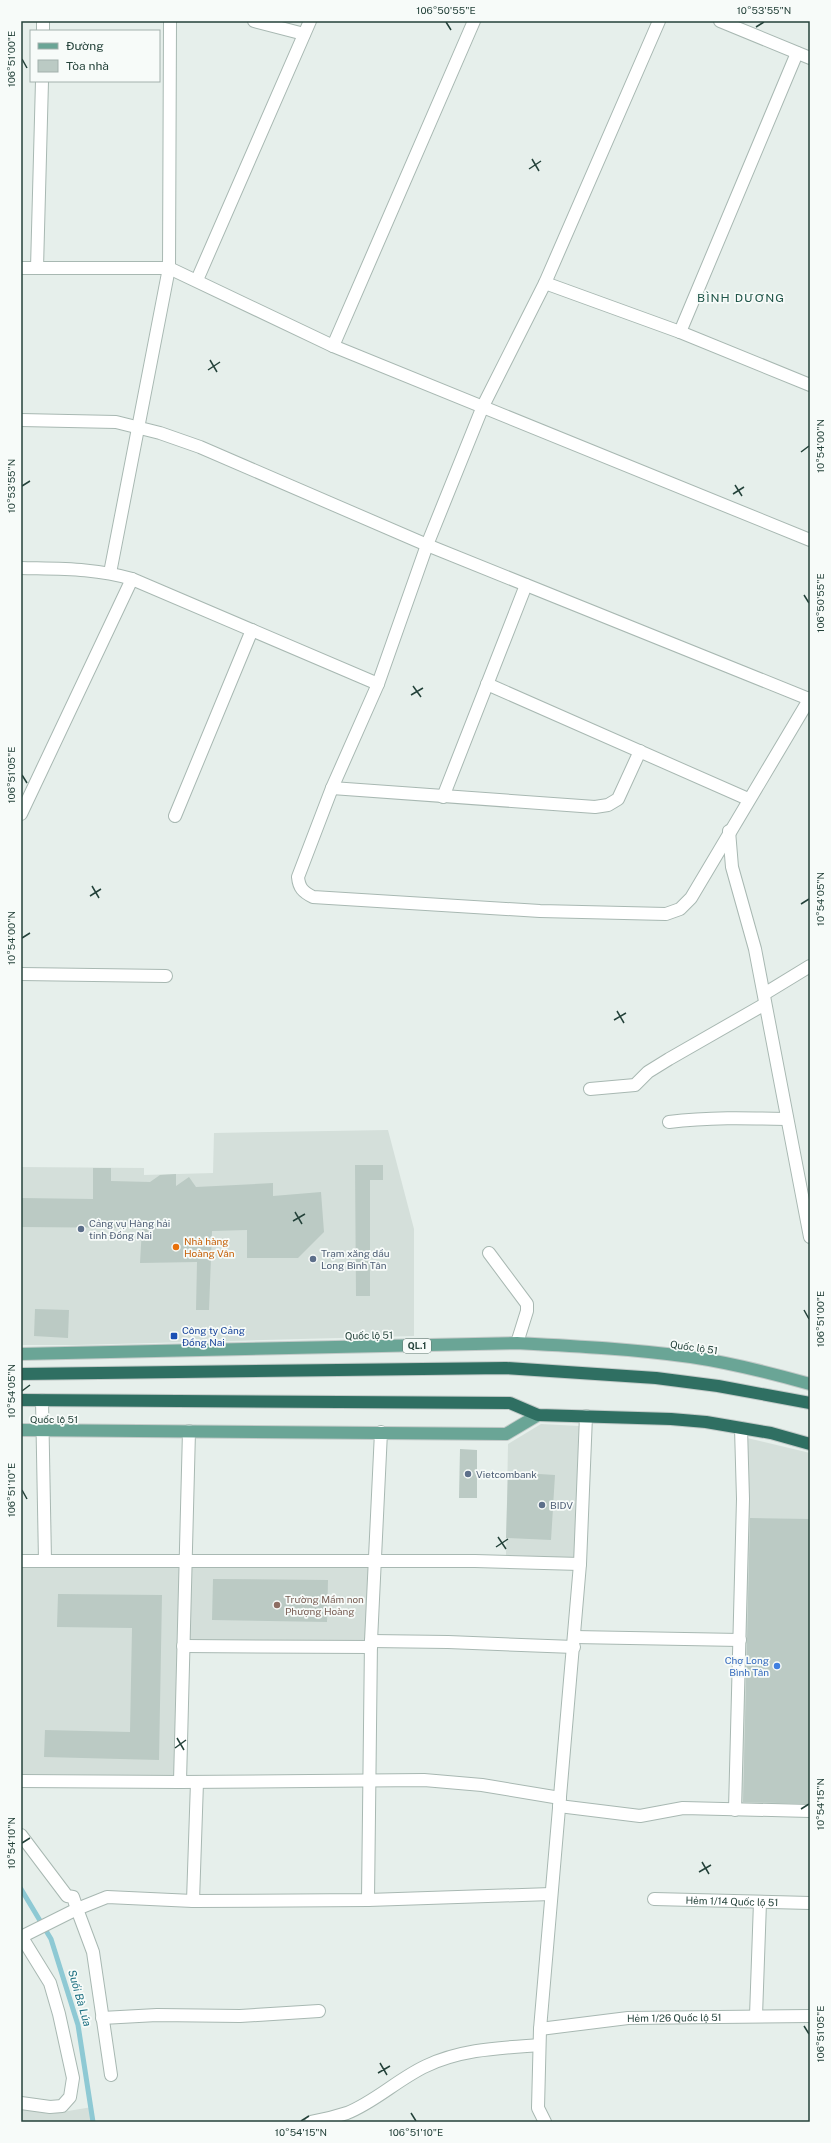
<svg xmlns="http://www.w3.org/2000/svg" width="831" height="2143" viewBox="0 0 831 2143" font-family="'Public Sans',sans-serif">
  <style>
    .built { fill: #d4dfda }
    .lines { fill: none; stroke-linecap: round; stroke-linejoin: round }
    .stream { stroke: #8ec9d4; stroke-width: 5 }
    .building { fill: #bbcac4 }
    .minor-casing { stroke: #a8b8b2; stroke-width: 14 }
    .major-casing { stroke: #c2cac8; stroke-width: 14 }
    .highway-casing { stroke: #c2cac8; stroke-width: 14 }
    .minor { stroke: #fff; stroke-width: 12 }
    .major { stroke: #6aa596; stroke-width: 12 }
    .highway { stroke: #2f6f62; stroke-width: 12 }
    .ticks { fill: none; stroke: #24423a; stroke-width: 1.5 }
    .service-dot { fill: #5c6f8a; stroke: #f7fbf9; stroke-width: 1.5 }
    .food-dot { fill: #e8710a; stroke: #f7fbf9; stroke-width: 1.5 }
    .transit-dot { fill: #1a4fb4; stroke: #f7fbf9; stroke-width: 1.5 }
    .education-dot { fill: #8d6e63; stroke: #f7fbf9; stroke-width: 1.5 }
    .shop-dot { fill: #3f7fe0; stroke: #f7fbf9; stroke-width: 1.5 }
    .labels { text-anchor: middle; stroke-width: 3.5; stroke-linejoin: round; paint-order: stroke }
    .shield { fill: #f7fbf9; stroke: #637a73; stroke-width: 1 }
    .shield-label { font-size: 9px; font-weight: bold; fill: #24423a }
    .service-label { font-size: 10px; fill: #4e5e75; stroke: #f7fbf9; text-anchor: start }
    .food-label { font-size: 10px; fill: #c56008; stroke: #f7fbf9; text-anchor: start }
    .transit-label { font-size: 10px; fill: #164399; stroke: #f7fbf9; text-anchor: start }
    .street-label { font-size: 10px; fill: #24423a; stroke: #f7fbf9 }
    .education-label { font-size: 10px; fill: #785e54; stroke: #f7fbf9; text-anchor: start }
    .shop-label { font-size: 10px; fill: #366cbe; stroke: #f7fbf9; text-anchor: end }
    .water-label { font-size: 11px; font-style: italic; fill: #1c6f80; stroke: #f7fbf9 }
    .quarter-label { font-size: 12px; letter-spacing: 1px; fill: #1f5548; stroke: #f7fbf9 }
    .neatline { fill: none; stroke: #24423a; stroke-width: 1.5 }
    .ticks-label { font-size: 10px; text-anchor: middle; fill: #24423a }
  </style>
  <rect width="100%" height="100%" fill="#e6efeb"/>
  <g class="built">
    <path d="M388 1130 414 1229V1336L75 1345H21V1167L144 1168V1175L213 1173 214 1133Z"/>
    <path d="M541 1424 579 1426 574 1558 506 1555 508 1444Z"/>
    <path d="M747 1438 810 1453V1805L741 1804 749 1499Z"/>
    <path d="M21 1567H181L176 1776 21 1774Z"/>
    <path d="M287 1567 368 1568 365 1643 187 1642 188 1568Z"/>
    <path d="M92 2107 93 2122H21V2109L50 2114Z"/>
  </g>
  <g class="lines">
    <path class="stream" d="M21 1889 51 1939 78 2025 93 2122"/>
  </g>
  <g class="building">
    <path d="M355 1165H383V1180H370V1296H356Z"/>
    <path d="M93 1168H111V1181L150 1182 160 1175 176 1174V1186L189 1177 196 1187 273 1183V1196L321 1192 324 1232 298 1258H247V1230L212 1231 209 1310H196L197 1262 140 1263 142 1228 21 1227V1198L93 1199Z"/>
    <path d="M35 1309 69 1310 68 1338 34 1336Z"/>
    <path d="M460 1449 477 1450V1498H459Z"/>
    <path d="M508 1472 555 1475 551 1540 506 1538Z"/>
    <path d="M750 1518 810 1519V1804L743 1802Z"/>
    <path d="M213 1579 328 1580 327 1622 212 1620Z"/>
    <path d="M58 1594 162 1595 159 1760 44 1757 45 1730 130 1732 132 1628 57 1627Z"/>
  </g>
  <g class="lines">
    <defs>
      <g id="minor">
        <path d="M254 21 304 34"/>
        <path d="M659 21 545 283 483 406 427 545 378 684 332 788 298 877C299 888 303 892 313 897L540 911 666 914 680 909 691 898 810 698"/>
        <path d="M720 21 810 58"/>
        <path d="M43 31V21"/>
        <path d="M21 268H169L333 346 810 540"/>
        <path d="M37 268 42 81"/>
        <path d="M197 280 310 21"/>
        <path d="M545 283 680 332 810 385"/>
        <path d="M680 332 797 53"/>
        <path d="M333 346 474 21"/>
        <path d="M21 420 116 422 160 433 200 447 427 545 809 699"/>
        <path d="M21 568C59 569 96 568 132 579L378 684"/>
        <path d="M110 573 169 268 170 21"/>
        <path d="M487 684 748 799"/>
        <path d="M332 788 595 807 608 805 618 799 640 751"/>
        <path d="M443 797 526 585"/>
        <path d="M21 814 132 579"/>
        <path d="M175 816 252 630"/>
        <path d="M729 831 732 867 755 949 810 1237"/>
        <path d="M21 974 166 976"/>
        <path d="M764 994 810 966"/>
        <path d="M590 1089 635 1085 648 1072 669 1059 765 1004"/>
        <path d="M669 1122C708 1117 747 1118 787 1119"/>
        <path d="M489 1253 527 1304V1311L517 1343"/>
        <path d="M42 1400 45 1561"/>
        <path d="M21 1561H475L580 1564"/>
        <path d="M574 1637 740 1640"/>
        <path d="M371 1641 448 1642 574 1647"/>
        <path d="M183 1646 371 1647"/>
        <path d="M21 1781 180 1782 424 1780 482 1785 560 1798"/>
        <path d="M180 1782 189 1431"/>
        <path d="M559 1806 640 1816 683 1808 810 1811"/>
        <path d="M735 1810 743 1499 741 1428"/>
        <path d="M21 1835 67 1896 73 1897 77 1909 107 1897 193 1901 368 1900 551 1894"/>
        <path id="s1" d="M654 1899 810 1903"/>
        <path d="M368 1900 371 1641 381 1432"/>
        <path d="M193 1901 197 1782"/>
        <path d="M21 1936 50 1983 59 2014 73 2078 70 2097 62 2106 50 2107 21 2103"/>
        <path d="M21 1937 77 1909 93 1952 111 2075"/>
        <path d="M756 2016 760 1902"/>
        <path d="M102 2018 157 2015 240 2016 319 2011"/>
        <path id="s2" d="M540 2029 628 2018 810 2016"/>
        <path d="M311 2122C323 2120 335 2117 347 2113 375 2102 398 2079 426 2066 462 2049 500 2048 539 2045"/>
        <path d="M545 2122 538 2108 540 2029 580 1564 586 1416"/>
      </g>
      <g id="major">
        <path d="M21 1354 517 1343C574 1346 633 1349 691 1357 731 1363 771 1373 810 1384"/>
        <path d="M21 1430 506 1434 538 1415"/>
      </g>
      <g id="highway">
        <path d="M21 1374 506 1368 656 1378 718 1386 810 1403"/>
        <path d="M21 1400 510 1403 538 1415 671 1419 706 1422 771 1433 810 1444"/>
      </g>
    </defs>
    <use href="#minor" class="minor-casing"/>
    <use href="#major" class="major-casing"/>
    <use href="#highway" class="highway-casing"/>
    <use href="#minor" class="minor"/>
    <use href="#major" class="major"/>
    <use href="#highway" class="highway"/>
  </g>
  <path class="ticks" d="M446 22 451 30M756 27 764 22M22 59 27 68M532 159 539 171M529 169 541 161M210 360 217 372M208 370 220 362M801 452 809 446M735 485 742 496M22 486 30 481M733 494 744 487M804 595 809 603M413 686 421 697M411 695 423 688M22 775 27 783M92 886 99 898M90 896 101 889M801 904 809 899M22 938 30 933M617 1011 624 1023M614 1020 626 1013M295 1212 302 1224M293 1221 305 1214M804 1310 809 1319M22 1391 30 1385M22 1490 27 1499M498 1537 506 1549M496 1547 508 1539M177 1738 184 1750M175 1748 186 1740M801 1809 809 1804M22 1843 30 1838M702 1862 709 1874M699 1872 711 1865M804 2026 809 2034M380 2063 387 2075M378 2073 390 2066M411 2113 416 2121M301 2121 309 2116"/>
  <g class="service-dot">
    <circle cx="81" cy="1229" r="4"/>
    <circle cx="313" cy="1259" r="4"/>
    <circle cx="468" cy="1474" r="4"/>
    <circle cx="542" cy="1505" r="4"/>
  </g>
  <circle class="food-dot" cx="176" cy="1247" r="4"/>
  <rect class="transit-dot" x="170" y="1332" width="8" height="8" rx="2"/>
  <circle class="education-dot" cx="277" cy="1605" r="4"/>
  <circle class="shop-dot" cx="777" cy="1666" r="4"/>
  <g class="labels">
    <rect class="shield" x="403" y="1339" width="28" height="14" rx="3"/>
    <g class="shield-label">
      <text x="417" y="1349">QL.1</text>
    </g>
    <g class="service-label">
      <text x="89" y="1227">Cảng vụ Hàng hải<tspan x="89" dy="12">tỉnh Đồng Nai</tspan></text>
      <text x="321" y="1257">Trạm xăng dầu<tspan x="321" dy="12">Long Bình Tân</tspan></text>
      <text x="476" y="1478">Vietcombank</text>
      <text x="550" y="1509">BIDV</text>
    </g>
    <g class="food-label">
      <text x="184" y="1245">Nhà hàng<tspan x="184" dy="12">Hoàng Vân</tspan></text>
    </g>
    <g class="transit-label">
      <text x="182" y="1334">Công ty Cảng<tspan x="182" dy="12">Đồng Nai</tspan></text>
    </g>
    <g class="street-label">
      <text transform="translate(369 1335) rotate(-1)" y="4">Quốc lộ 51</text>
      <text transform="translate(694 1347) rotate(8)" y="4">Quốc lộ 51</text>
      <text x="54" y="1423">Quốc lộ 51</text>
      <text dy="4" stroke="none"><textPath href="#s1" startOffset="78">Hẻm 1/14 Quốc lộ 51</textPath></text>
      <text dy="4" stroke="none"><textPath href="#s2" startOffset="135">Hẻm 1/26 Quốc lộ 51</textPath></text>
    </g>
    <g class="education-label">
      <text x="285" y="1603">Trường Mầm non<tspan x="285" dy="12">Phượng Hoàng</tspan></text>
    </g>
    <g class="shop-label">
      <text x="769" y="1664">Chợ Long<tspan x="769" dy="12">Bình Tân</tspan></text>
    </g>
    <g class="water-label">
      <text transform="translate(80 1998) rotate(74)" y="4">Suối Bà Lúa</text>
    </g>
    <g class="quarter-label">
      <text x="741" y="302">BÌNH DƯƠNG</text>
    </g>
  </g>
  <rect width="831" height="2143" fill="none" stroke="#f7fbf9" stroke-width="44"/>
  <rect x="30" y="30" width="130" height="52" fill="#f7fbf9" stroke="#a3b1ad"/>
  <rect x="38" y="43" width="20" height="6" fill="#6aa596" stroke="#a3b1ad"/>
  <text x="66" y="50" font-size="12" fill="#24423a">Đường</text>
  <rect x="38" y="60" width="20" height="12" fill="#bbcac4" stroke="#a3b1ad"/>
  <text x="66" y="70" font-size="12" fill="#24423a">Tòa nhà</text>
  <rect x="22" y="22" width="787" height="2099" class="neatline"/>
  <g class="ticks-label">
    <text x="446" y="14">106°50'55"E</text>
    <text x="764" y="14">10°53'55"N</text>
    <text transform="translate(11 59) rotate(-90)" y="4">106°51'00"E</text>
    <text transform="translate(820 446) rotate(-90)" y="4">10°54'00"N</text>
    <text transform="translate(11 486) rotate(-90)" y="4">10°53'55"N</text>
    <text transform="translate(820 603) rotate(-90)" y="4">106°50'55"E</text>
    <text transform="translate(11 775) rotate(-90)" y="4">106°51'05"E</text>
    <text transform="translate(820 899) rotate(-90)" y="4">10°54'05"N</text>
    <text transform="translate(11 938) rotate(-90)" y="4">10°54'00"N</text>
    <text transform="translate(820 1319) rotate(-90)" y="4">106°51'00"E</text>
    <text transform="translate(11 1391) rotate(-90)" y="4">10°54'05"N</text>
    <text transform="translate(11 1490) rotate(-90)" y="4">106°51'10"E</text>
    <text transform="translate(820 1804) rotate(-90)" y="4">10°54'15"N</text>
    <text transform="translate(11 1843) rotate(-90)" y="4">10°54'10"N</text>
    <text transform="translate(820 2034) rotate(-90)" y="4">106°51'05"E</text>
    <text x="301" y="2136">10°54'15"N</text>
    <text x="416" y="2136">106°51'10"E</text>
  </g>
</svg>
